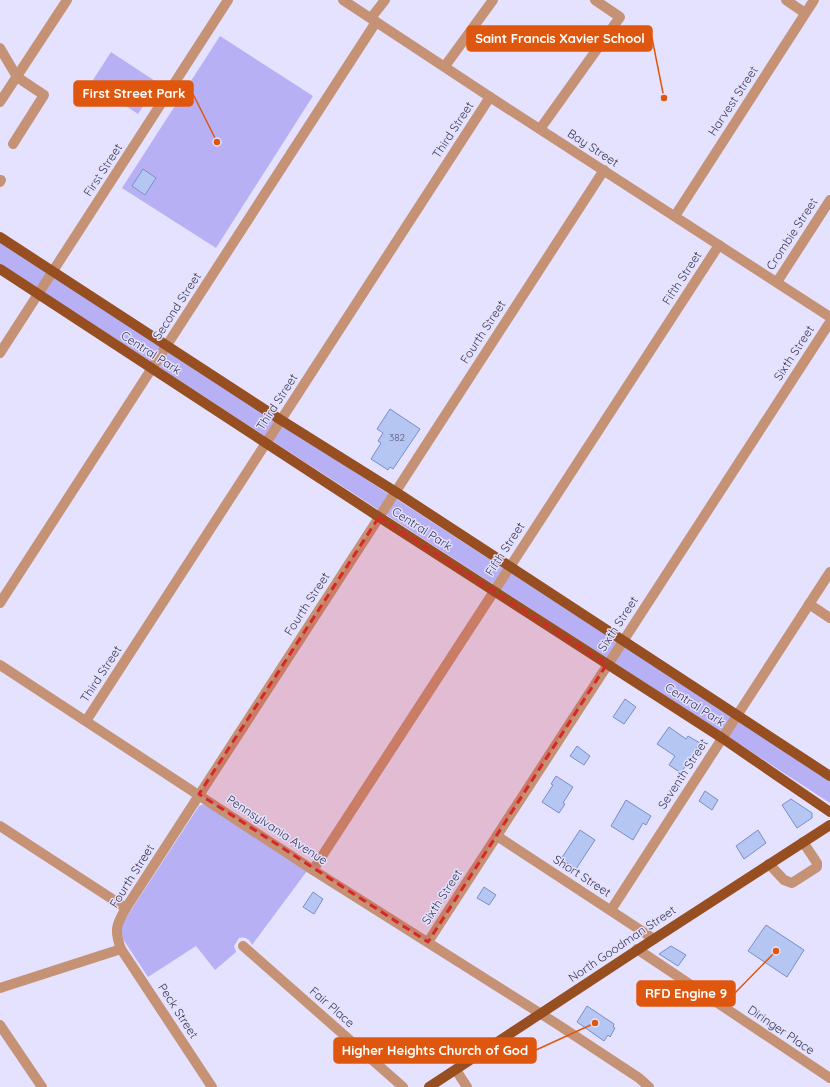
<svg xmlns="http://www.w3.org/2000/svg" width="830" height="1087" viewBox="0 0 830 1087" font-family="Quicksand,sans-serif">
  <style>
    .green { fill: #b8b0f5 }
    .building { fill: #b5c6f3; stroke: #798eca }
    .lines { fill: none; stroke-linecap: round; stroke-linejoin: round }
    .minor { stroke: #c69276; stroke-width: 10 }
    .major { stroke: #974f22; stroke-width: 10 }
    .marked { fill: #d62828; fill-opacity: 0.2; stroke: #d62828; stroke-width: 3; stroke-dasharray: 8 5; stroke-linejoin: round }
    .labels { text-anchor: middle; stroke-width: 3; stroke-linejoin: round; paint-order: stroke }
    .number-label { font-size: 10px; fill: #575878 }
    .street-label { font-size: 12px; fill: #38344f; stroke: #e4e2fe }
    .leader { fill: none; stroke: #df570f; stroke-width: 1.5 }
    .callout-dot { fill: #df570f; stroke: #e4e2fe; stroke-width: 1.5 }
    .callout { fill: #df570f; stroke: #df570f; stroke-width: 1.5 }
    .callout-label { font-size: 13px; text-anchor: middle; font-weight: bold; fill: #fff }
  </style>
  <rect width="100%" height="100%" fill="#e4e2fe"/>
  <g class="green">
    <path d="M220 36 313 96 216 248 122 188Z"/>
    <path d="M111 52 158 83 138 114 91 83Z"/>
    <path d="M0 242 830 780V803L0 264Z"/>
    <path d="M204 804 307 871 252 945C250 939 245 936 239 938L234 946 236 952 215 970 196 946 148 977 121 936 120 927 199 806Z"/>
  </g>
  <g class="building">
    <path d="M143 169 156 178 145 195 132 186Z"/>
    <path d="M390 409 420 429 393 469 390 467 388 470 371 459 381 443 378 441 383 433 377 429Z"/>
    <path d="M625 699 636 707 624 724 613 717Z"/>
    <path d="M669 727 686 739 688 736 700 743 681 773 669 765 675 756 657 744Z"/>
    <path d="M577 746 590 756 584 765 570 756Z"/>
    <path d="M556 776 573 787 563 803 565 804 559 813 542 802 553 785 551 784Z"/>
    <path d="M705 791 718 800 712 810 699 801Z"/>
    <path d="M791 799 812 813V818L797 828 782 805Z"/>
    <path d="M626 800 651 816 646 825 643 823 633 840 611 826Z"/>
    <path d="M580 830 595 840 576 869 561 859Z"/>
    <path d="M758 830 766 843 744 859 736 846Z"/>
    <path d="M484 887 496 895 489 905 477 898Z"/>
    <path d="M313 892 323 899 314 914 303 907Z"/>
    <path d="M766 925 804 950 787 977 748 951Z"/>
    <path d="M671 946 686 955 678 966 659 954Z"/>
    <path d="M587 1006 614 1024 613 1027 615 1028 610 1037 608 1035 604 1041 577 1022Z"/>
  </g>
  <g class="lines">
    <g class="minor">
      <path d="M343 0 490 97 830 317"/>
      <path d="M786 0 805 13"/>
      <path d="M371 18 385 0"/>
      <path d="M0 48 17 77 44 95 13 144"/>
      <path d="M445 66 493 0"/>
      <path d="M0 102 67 0"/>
      <path d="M540 129 620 17 595 0"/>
      <path d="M0 182 1 180"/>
      <path d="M675 216 814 0"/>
      <path d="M777 282 830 200"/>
      <path d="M0 353 228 0"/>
      <path d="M0 603 376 22"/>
      <path d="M809 604 830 618"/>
      <path d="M0 665 313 870 557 1024 639 1078 649 1087"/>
      <path d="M86 721 490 97"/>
      <path d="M0 826 126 908"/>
      <path d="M497 836 654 939"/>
      <path d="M769 864 784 880 792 883 817 867V863L803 842"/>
      <path d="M313 870 719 245"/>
      <path d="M611 910 830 572"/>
      <path d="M428 942 830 322"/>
      <path d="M243 946 403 1087"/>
      <path d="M637 949 830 1078"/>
      <path d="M0 988 121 949"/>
      <path d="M0 1025 42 1087"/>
      <path d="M456 1070 467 1087"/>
      <path d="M212 1087 121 949C114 930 116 925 126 908L604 170"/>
    </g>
    <g class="major">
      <path d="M0 237 281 420 396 492 830 776"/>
      <path d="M0 269 379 517 722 738 830 812"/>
      <path d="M429 1087 654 939 830 825"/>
    </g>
  </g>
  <path class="marked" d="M379 517 607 664 428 942 199 794Z"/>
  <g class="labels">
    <g class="number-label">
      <text x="397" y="441">382</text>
    </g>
    <g class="street-label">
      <text transform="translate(733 101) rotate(-57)" y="4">Harvest Street</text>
      <text transform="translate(453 130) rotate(-57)" y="4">Third Street</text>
      <text transform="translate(593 148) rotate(33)" y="4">Bay Street</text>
      <text transform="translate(103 170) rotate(-57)" y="4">First Street</text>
      <text transform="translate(792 234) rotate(-57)" y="4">Crombie Street</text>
      <text transform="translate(682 278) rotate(-57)" y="4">Fifth Street</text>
      <text transform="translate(177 306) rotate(-57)" y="4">Second Street</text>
      <text transform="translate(483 332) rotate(-57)" y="4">Fourth Street</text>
      <text transform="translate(151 353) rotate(33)" y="4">Central Park</text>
      <text transform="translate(794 353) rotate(-57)" y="4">Sixth Street</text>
      <text transform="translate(277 402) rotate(-57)" y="4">Third Street</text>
      <text transform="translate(422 529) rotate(33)" y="4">Central Park</text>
      <text transform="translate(505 549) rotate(-57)" y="4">Fifth Street</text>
      <text transform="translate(307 604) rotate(-57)" y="4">Fourth Street</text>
      <text transform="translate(618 624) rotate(-57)" y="4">Sixth Street</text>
      <text transform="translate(101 674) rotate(-57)" y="4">Third Street</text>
      <text transform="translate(695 705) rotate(33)" y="4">Central Park</text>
      <text transform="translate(683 774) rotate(-57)" y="4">Seventh Street</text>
      <text transform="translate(277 830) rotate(33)" y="4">Pennsylvania Avenue</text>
      <text transform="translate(132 876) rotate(-58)" y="4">Fourth Street</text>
      <text transform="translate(582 876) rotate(33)" y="4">Short Street</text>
      <text transform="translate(442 897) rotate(-57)" y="4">Sixth Street</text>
      <text transform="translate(622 944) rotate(-34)" y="4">North Goodman Street</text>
      <text transform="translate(332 1007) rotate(41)" y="4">Fair Place</text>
      <text transform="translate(178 1011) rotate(57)" y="4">Peck Street</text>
      <text transform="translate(781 1030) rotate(34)" y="4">Diringer Place</text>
    </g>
  </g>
  <path class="leader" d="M664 98L652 38M217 142L193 94M776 951L735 993M595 1023L536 1050"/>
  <g class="callout-dot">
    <circle cx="664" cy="98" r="4"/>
    <circle cx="217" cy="142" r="4"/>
    <circle cx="776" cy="951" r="4"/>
    <circle cx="595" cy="1023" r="4"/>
  </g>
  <g class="callout">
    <rect x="467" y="26" width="185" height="25" rx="4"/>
    <rect x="74" y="81" width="119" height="25" rx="4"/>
    <rect x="637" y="981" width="98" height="25" rx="4"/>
    <rect x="334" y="1038" width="202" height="25" rx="4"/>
  </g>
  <g class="callout-label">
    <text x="560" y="43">Saint Francis Xavier School</text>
    <text x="134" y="98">First Street Park</text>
    <text x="686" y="998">RFD Engine 9</text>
    <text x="435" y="1055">Higher Heights Church of God</text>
  </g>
</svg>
